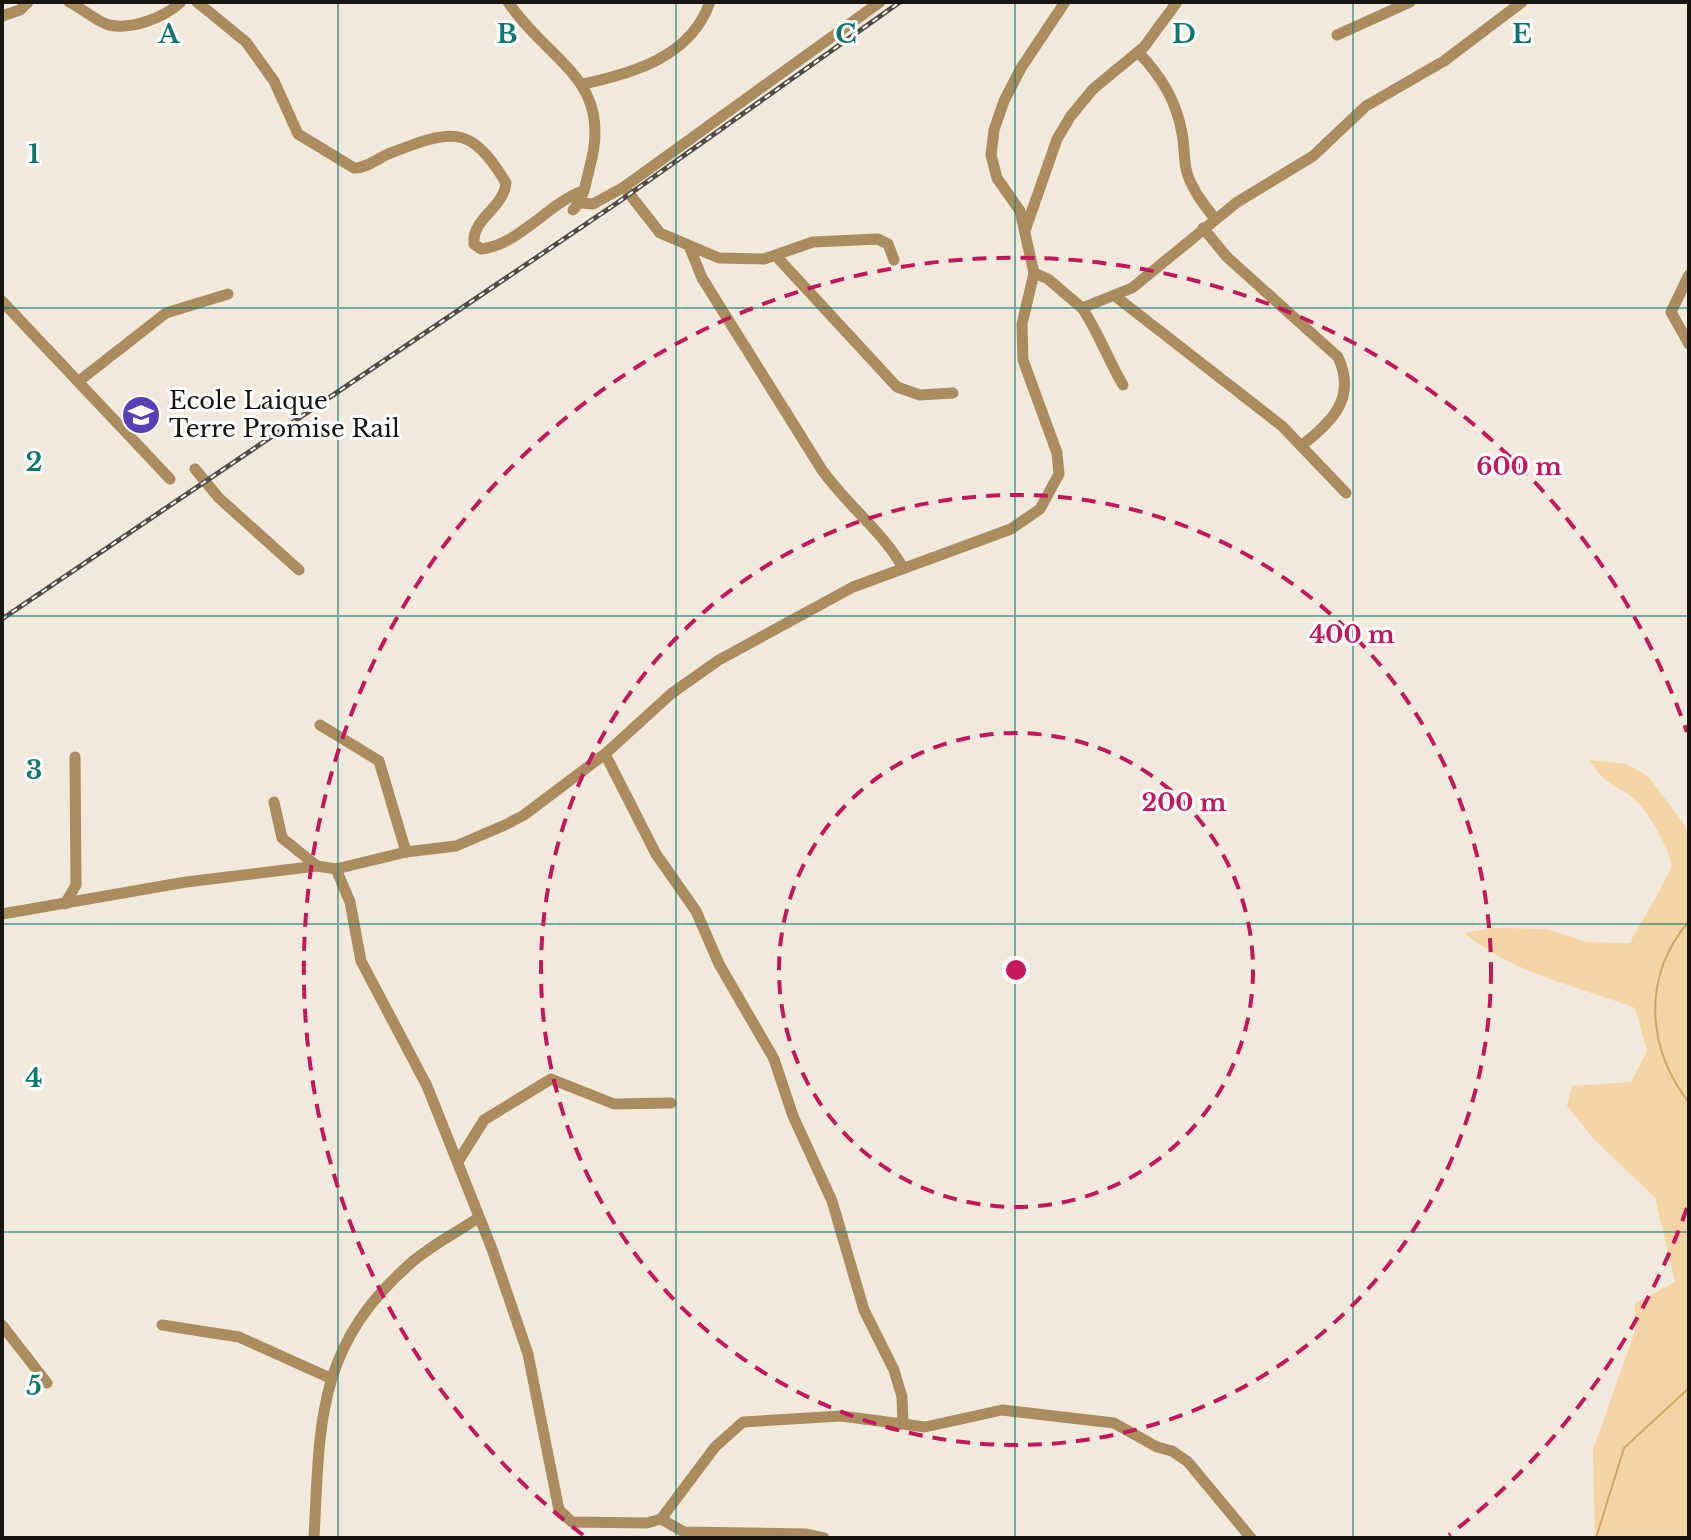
<svg xmlns="http://www.w3.org/2000/svg" width="1691" height="1540" viewBox="0 0 1691 1540" font-family="'Libre Baskerville',serif">
  <style>
    .green { fill: #f4d4a5 }
    .lines { fill: none; stroke-linecap: round; stroke-linejoin: round }
    .stream { stroke: #d1a565; stroke-width: 2 }
    .minor { stroke: #aa8c5f; stroke-width: 11 }
    .rail-casing { stroke: #514d46; stroke-width: 5 }
    .rail { stroke: #fff; stroke-width: 2; stroke-dasharray: 6; stroke-linecap: butt }
    .grid { fill: none; stroke: #0f766e; stroke-width: 2; stroke-opacity: 0.55 }
    .ring { fill: none; stroke: #c2185b; stroke-width: 4; stroke-dasharray: 14 10 }
    .labels { text-anchor: middle; stroke-width: 6; stroke-linejoin: round; paint-order: stroke }
    .poi-label { font-size: 24px; fill: #181511; stroke: #fff; text-anchor: start }
    .grid-label { font-size: 26px; text-anchor: middle; font-weight: bold; fill: #0f766e; stroke: #fff; stroke-width: 6; stroke-linejoin: round; paint-order: stroke }
    .centre { fill: #c2185b; stroke: #fff; stroke-width: 4 }
    .ring-label { font-size: 24px; text-anchor: middle; font-weight: bold; fill: #c2185b; stroke: #fff; stroke-width: 6; stroke-linejoin: round; paint-order: stroke }
  </style>
  <rect width="100%" height="100%" fill="#f2e9dd"/>
  <path class="green" d="M1590 760 1626 764 1648 776 1689 831V1538H1595L1593 1450 1635 1331V1303L1675 1282 1655 1198 1593 1138 1567 1106 1572 1086 1631 1082 1647 1051 1635 1008C1574 985 1517 975 1464 933L1493 928 1547 929 1587 942 1630 943C1636 930 1671 874 1671 866 1670 849 1648 811 1635 800 1616 783 1603 785 1590 760Z"/>
  <g class="lines">
    <g class="stream">
      <path d="M1689 921C1642 977 1646 1046 1689 1103"/>
      <path d="M1596 1538 1624 1448 1689 1388"/>
    </g>
    <g class="minor">
      <path d="M69 2C82 8 95 21 109 25 133 30 165 17 181 2"/>
      <path d="M197 2 246 42 274 81 298 134 354 168C365 169 377 159 388 154 450 130 470 122 506 183 504 208 471 219 474 244L481 249C519 245 547 204 583 191"/>
      <path d="M508 2C548 62 614 79 590 166 586 181 584 200 573 210"/>
      <path d="M2 16 20 10 28 2"/>
      <path d="M1337 35 1410 2"/>
      <path d="M1138 52C1161 76 1176 100 1182 133 1185 148 1183 162 1188 176 1194 192 1205 206 1215 219"/>
      <path d="M583 84C635 73 691 56 710 2"/>
      <path d="M624 187 660 233 719 258 764 259 813 242 878 239 888 244 894 260"/>
      <path d="M581 203 593 204 624 187 880 2"/>
      <path d="M1026 228 1057 139 1070 117 1093 89 1144 47 1177 2"/>
      <path d="M1203 228 1227 257 1338 357C1357 398 1332 422 1301 446"/>
      <path d="M690 248 702 278 822 470C847 505 880 529 902 566"/>
      <path d="M776 256 897 387 920 395 953 393"/>
      <path d="M1034 273 1048 279 1082 308 1132 288 1236 203 1313 156 1366 106 1444 61 1522 2"/>
      <path d="M1689 275 1671 312 1689 344"/>
      <path d="M1115 296 1282 426 1346 493"/>
      <path d="M2 301 170 479"/>
      <path d="M1082 308C1099 333 1108 360 1123 385"/>
      <path d="M79 381 166 313 228 294"/>
      <path d="M195 469 219 498 299 570"/>
      <path d="M320 725 379 761 406 852"/>
      <path d="M605 754 656 854 696 911 719 964 774 1059 793 1116 832 1201 864 1310 894 1370 902 1397 903 1423"/>
      <path d="M274 802 282 838 317 866"/>
      <path d="M336 869 350 902 361 961 427 1086 492 1249 528 1354 559 1510 572 1522 647 1523 661 1519 715 1447 743 1422 841 1416 925 1427 1002 1410 1114 1423 1157 1447 1172 1451 1188 1462 1251 1538"/>
      <path d="M65 904 76 885 75 757"/>
      <path d="M2 914 186 882 317 866 336 869 406 852 456 846 505 825 524 815 605 754 672 693 719 660 853 587 1011 529 1040 509 1059 474 1057 453 1023 360 1022 324 1034 273 1020 211 997 178 991 155 994 130 1004 101 1021 68 1065 2"/>
      <path d="M459 1160 484 1120 551 1079 614 1104 671 1103"/>
      <path d="M2 1325 47 1383"/>
      <path d="M162 1325 239 1337 330 1378"/>
      <path d="M661 1519 684 1532 805 1534 824 1538"/>
      <path d="M314 1538C320 1422 316 1346 411 1263 431 1245 456 1233 478 1218"/>
    </g>
    <defs>
      <path id="rail" d="M2 619 617 203 900 2"/>
    </defs>
    <use href="#rail" class="rail-casing"/>
    <use href="#rail" class="rail"/>
  </g>
  <path class="grid" d="M338 2V1538M676 2V1538M1015 2V1538M1353 2V1538M2 308H1689M2 616H1689M2 924H1689M2 1232H1689"/>
  <g class="ring">
    <circle cx="1016" cy="970" r="237"/>
    <circle cx="1016" cy="970" r="475"/>
    <path d="M1687 1208A712 712 0 0 1 1449 1535M583 1535A712 712 0 1 1 1687 732"/>
  </g>
  <defs>
    <symbol id="school-disc" viewBox="-11 -11 22 22"><circle r="9.5" fill="#573fb7" stroke="#fff"/><path d="M0-5L7-2L0 1L-7-2ZM-4 1L0 2.5L4 1V4Q0 6-4 4Z" fill="#fff"/></symbol>
  </defs>
  <g fill-rule="evenodd">
    <use href="#school-disc" x="119" y="393" width="44" height="44"/>
  </g>
  <g class="labels">
    <g class="poi-label">
      <text x="169" y="409">Ecole Laique<tspan x="169" dy="28">Terre Promise Rail</tspan></text>
    </g>
  </g>
  <g class="grid-label">
    <text x="169" y="43">A</text>
    <text x="507" y="43">B</text>
    <text x="846" y="43">C</text>
    <text x="1184" y="43">D</text>
    <text x="1522" y="43">E</text>
    <text x="34" y="163">1</text>
    <text x="34" y="471">2</text>
    <text x="34" y="779">3</text>
    <text x="34" y="1087">4</text>
    <text x="34" y="1395">5</text>
  </g>
  <circle cx="1016" cy="970" r="12" class="centre"/>
  <g class="ring-label">
    <text x="1519" y="475">600 m</text>
    <text x="1352" y="643">400 m</text>
    <text x="1184" y="811">200 m</text>
  </g>
  <rect width="1691" height="1540" fill="none" stroke="#181511" stroke-width="8"/>
</svg>
